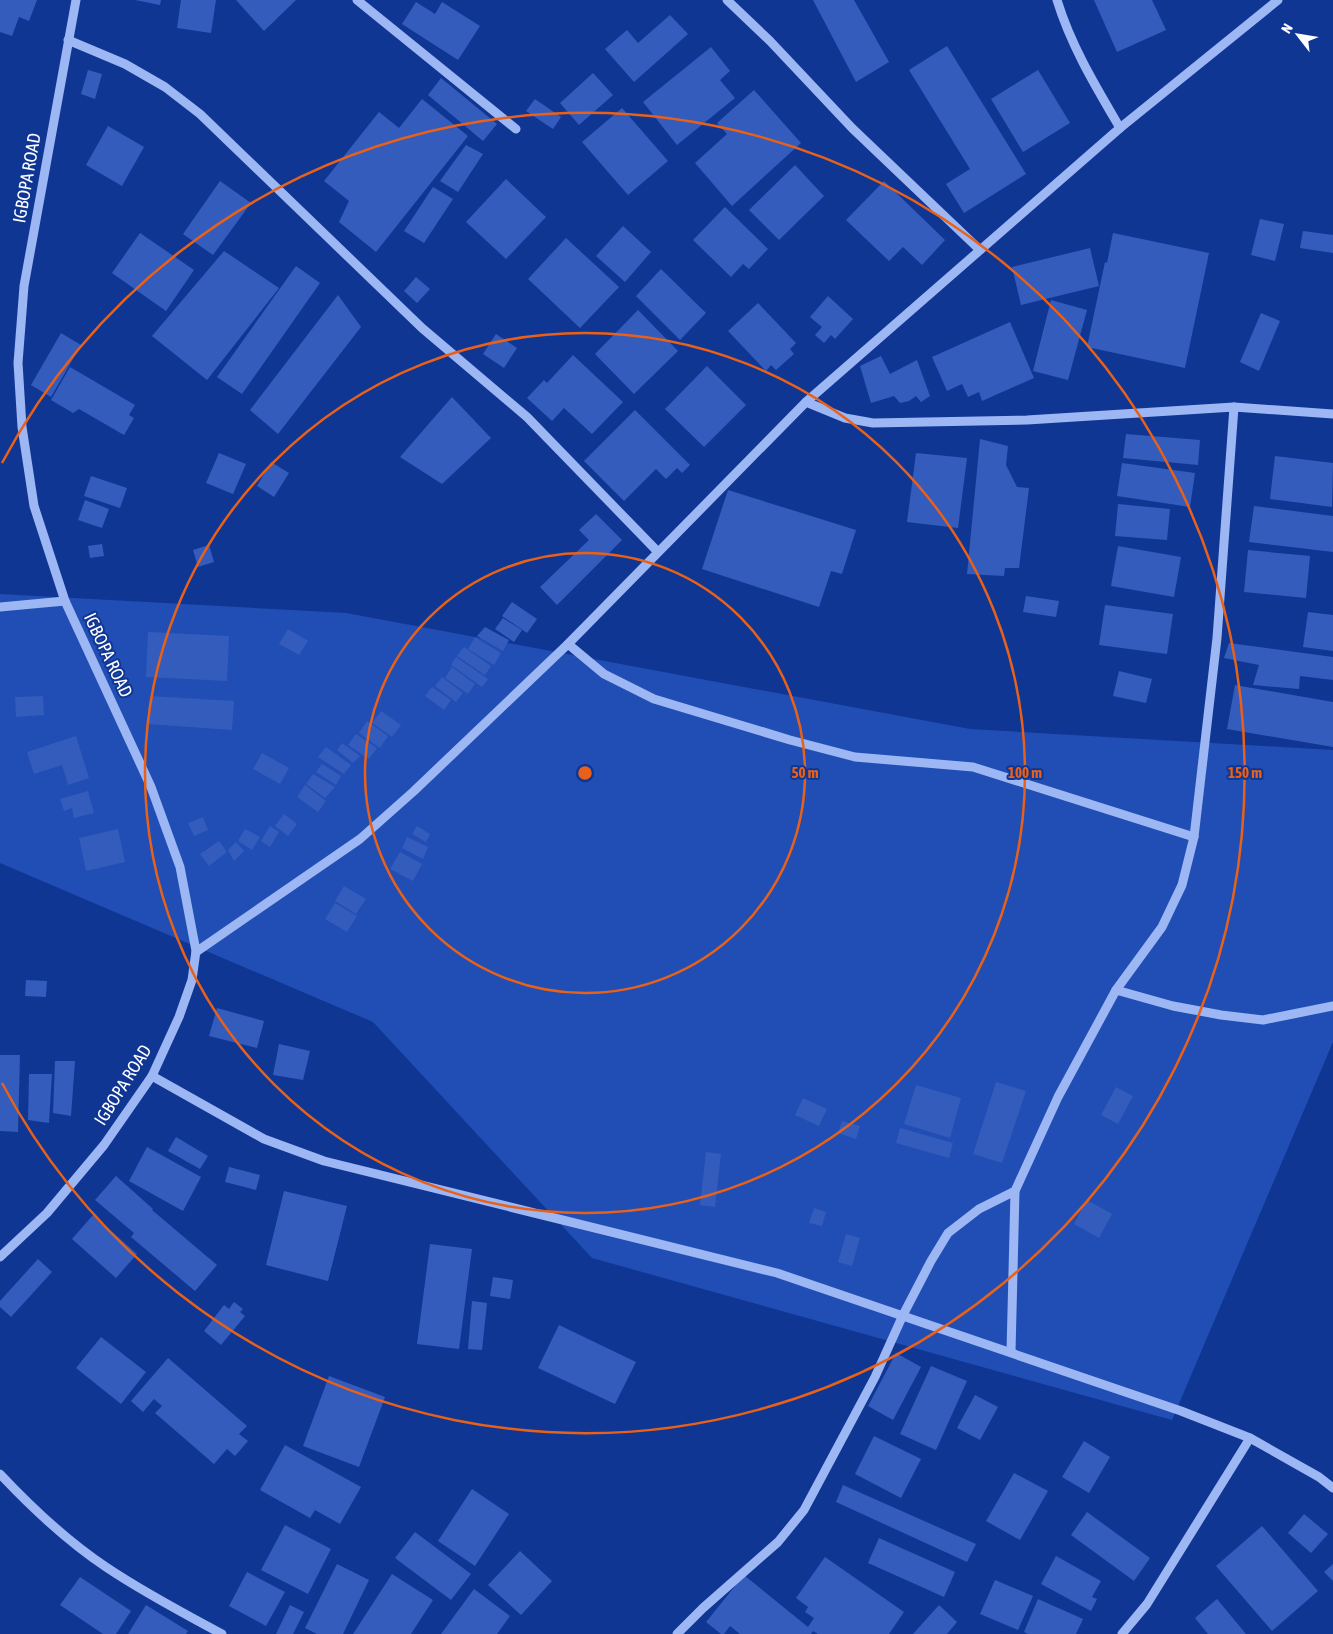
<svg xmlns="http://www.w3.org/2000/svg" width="1333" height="1634" viewBox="0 0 1333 1634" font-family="'Asap Condensed',sans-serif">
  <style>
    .green { fill: #214eb4 }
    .building { fill: #345cbc }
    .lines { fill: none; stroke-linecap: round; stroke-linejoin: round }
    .minor { stroke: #9db7f4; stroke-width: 9 }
    .ring { fill: none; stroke: #e96118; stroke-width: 2.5 }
    .labels { text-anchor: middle; stroke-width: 4; stroke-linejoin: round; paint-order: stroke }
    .street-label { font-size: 18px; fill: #fff; stroke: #103694 }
    .centre { fill: #e96118; stroke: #103694; stroke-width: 2.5 }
    .ring-label { font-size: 15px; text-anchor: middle; font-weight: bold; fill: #e96118; stroke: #103694; stroke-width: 4; stroke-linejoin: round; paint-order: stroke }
  </style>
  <rect width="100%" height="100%" fill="#103694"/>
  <path class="green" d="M0 594 346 613 970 729 1333 750V1042L1172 1420 592 1258 373 1022 0 863Z"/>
  <g class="building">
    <path d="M0 0H37L29 21 19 17 12 36 0 32Z"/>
    <path d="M135 0H161L160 5Z"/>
    <path d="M181 0H216L211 33 177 28Z"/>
    <path d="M236 0H296L264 31Z"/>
    <path d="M813 0H854L889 62 856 82Z"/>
    <path d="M1094 0H1152L1166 30 1117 52Z"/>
    <path d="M416 2 435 14 442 2 480 26 458 60 402 24Z"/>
    <path d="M670 15 688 34 634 82 605 49 627 30 638 43Z"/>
    <path d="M947 46 1026 174 964 213 946 184 970 169 909 70Z"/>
    <path d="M711 47 730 71 720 80 735 98 677 145 643 102Z"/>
    <path d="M88 70 102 74 95 99 81 94Z"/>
    <path d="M1038 70 1070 123 1023 152 991 99Z"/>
    <path d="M593 73 613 95 579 125 560 103Z"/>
    <path d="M441 78 497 124 483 141 428 95Z"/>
    <path d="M754 90 801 143 732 206 695 163 727 134 717 123Z"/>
    <path d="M422 99 468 136 376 252 339 222 349 201 324 181 379 112 399 128Z"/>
    <path d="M535 99 561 117 553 129 526 111Z"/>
    <path d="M622 108 668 161 628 195 582 142Z"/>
    <path d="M108 126 144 147 122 186 86 165Z"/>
    <path d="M466 145 483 154 458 192 440 181Z"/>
    <path d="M795 165 824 196 779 240 749 210Z"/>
    <path d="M506 179 546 217 506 259 466 222Z"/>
    <path d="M220 181 251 203 213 255 183 234Z"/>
    <path d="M884 181 945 240 922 265 903 247 889 261 846 220Z"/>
    <path d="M433 187 453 199 424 243 404 231Z"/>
    <path d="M725 207 768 249 749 269 743 264 731 277 693 240Z"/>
    <path d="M1260 219 1284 224 1275 261 1251 255Z"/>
    <path d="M623 226 651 252 625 282 596 256Z"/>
    <path d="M1303 231 1333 235V253L1300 248Z"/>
    <path d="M140 233 194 270 166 311 112 273Z"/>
    <path d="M1113 233 1209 253 1185 368 1087 347 1105 262 1107 263Z"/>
    <path d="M566 238 619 287 580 328 528 279Z"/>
    <path d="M1090 248 1099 286 1021 305 1012 267Z"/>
    <path d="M224 251 279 288 207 380 152 336Z"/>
    <path d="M296 266 320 283 242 394 217 377Z"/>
    <path d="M661 269 706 313 680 340 636 296Z"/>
    <path d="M416 277 430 289 417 303 404 291Z"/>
    <path d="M338 295 361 327 278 434 250 410Z"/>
    <path d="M828 296 853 319 835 339 831 335 824 343 815 335 822 327 810 317Z"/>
    <path d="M1051 300 1087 310 1068 380 1033 371Z"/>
    <path d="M758 303 796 343 790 349 794 354 776 370 771 365 766 371 728 331Z"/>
    <path d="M638 310 678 351 634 394 595 354Z"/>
    <path d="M1261 313 1280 321 1259 371 1240 362Z"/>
    <path d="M1010 322 1034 378 982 401 979 392 968 397 962 384 947 391 932 357Z"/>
    <path d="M61 333 81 345 51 397 31 385Z"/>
    <path d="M496 334 517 348 504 368 483 354Z"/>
    <path d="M573 355 623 402 592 434 564 408 552 421 527 398 544 380 547 383Z"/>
    <path d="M881 356 890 374 917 360 930 396 921 402 916 396 909 401 900 403 894 396 871 403 860 366Z"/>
    <path d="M707 366 746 405 704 447 665 409Z"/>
    <path d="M70 367 135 405 129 415 134 418 124 435 79 409 73 413 51 400Z"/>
    <path d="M452 397 491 438 442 484 400 457Z"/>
    <path d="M635 410 690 465 682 473 677 468 666 479 656 469 624 501 584 461Z"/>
    <path d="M1126 434 1200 440 1198 465 1123 458Z"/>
    <path d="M980 439 1008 446 1006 465 1017 487 1029 488 1019 568H1005L1004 576 967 574Z"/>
    <path d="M219 453 246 464 233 494 206 483Z"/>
    <path d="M916 453 967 458 958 528 907 522Z"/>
    <path d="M1275 456 1333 463 1332 507 1270 499Z"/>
    <path d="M271 462 289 473 274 497 257 486Z"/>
    <path d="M1122 463 1195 473 1190 507 1117 496Z"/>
    <path d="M91 476 127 488 120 508 84 496Z"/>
    <path d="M728 490 856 530 842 574 831 571 819 607 702 569Z"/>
    <path d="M85 500 109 509 102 528 78 520Z"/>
    <path d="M1118 504 1170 509 1167 540 1115 536Z"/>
    <path d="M1254 506 1333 516V552L1249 542Z"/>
    <path d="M596 514 622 540 557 605 540 587 589 540 579 530Z"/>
    <path d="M102 544 104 556 90 558 88 546Z"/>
    <path d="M209 545 214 562 198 567 193 550Z"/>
    <path d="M1118 546 1181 557 1174 597 1111 586Z"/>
    <path d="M1248 550 1310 556 1306 598 1244 592Z"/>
    <path d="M1026 596 1059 601 1056 617 1023 612Z"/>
    <path d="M512 602 537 619 527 633 502 616Z"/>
    <path d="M1105 605 1173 614 1167 654 1099 645Z"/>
    <path d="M1308 612 1333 615V651L1303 647Z"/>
    <path d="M503 618 522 630 514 642 495 629Z"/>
    <path d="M485 627 509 640 503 651 477 636Z"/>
    <path d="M288 629 308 641 299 655 279 644Z"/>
    <path d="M148 632 229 636 227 681 146 677Z"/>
    <path d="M475 637 501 653 494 665 468 649Z"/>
    <path d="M1229 643 1333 657V680L1300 676 1299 689 1253 685 1259 665 1224 658Z"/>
    <path d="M464 647 491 666 485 675 457 656Z"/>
    <path d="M456 657 488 679 482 687 451 665Z"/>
    <path d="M452 667 475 684 468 694 445 678Z"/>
    <path d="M1119 671 1152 679 1146 703 1113 696Z"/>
    <path d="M442 677 463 693 456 702 435 686Z"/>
    <path d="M1235 685 1333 702V747L1227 729Z"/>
    <path d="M432 687 451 700 444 710 425 696Z"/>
    <path d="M43 696 44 715 16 717 15 697Z"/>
    <path d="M150 696 234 701 232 730 147 724Z"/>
    <path d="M381 711 401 725 392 737 372 723Z"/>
    <path d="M367 721 388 736 380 748 359 733Z"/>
    <path d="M356 734 377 748 369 759 348 745Z"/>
    <path d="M76 736 89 778 68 785 62 765 34 774 27 752Z"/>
    <path d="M342 743 360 756 353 763 337 750Z"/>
    <path d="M326 747 351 765 344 774 318 757Z"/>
    <path d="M262 753 289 768 280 784 253 769Z"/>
    <path d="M322 764 341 776 336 785 316 772Z"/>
    <path d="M313 774 335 787 325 798 306 784Z"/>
    <path d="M305 785 326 801 318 812 297 797Z"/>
    <path d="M88 791 94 813 74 818 72 808 64 811 60 799Z"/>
    <path d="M284 814 297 824 288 836 275 826Z"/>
    <path d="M203 817 208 830 194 836 188 823Z"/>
    <path d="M270 826 279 832 270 847 261 841Z"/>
    <path d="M417 826 430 834 426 842 412 834Z"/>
    <path d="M118 829 125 862 86 871 79 838Z"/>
    <path d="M245 829 260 837 252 850 238 841Z"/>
    <path d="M407 837 428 847 423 859 402 848Z"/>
    <path d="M219 841 227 852 209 866 200 854Z"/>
    <path d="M236 842 244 851 234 861 228 850Z"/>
    <path d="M400 852 422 864 413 881 390 869Z"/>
    <path d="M344 886 366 899 356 914 335 901Z"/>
    <path d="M335 903 357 916 347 932 325 919Z"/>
    <path d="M26 980 47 981 46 997 25 996Z"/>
    <path d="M217 1008 264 1021 257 1048 209 1036Z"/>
    <path d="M279 1044 310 1051 303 1080 273 1075Z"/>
    <path d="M0 1055H20L18 1132 0 1131Z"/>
    <path d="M55 1061H75L71 1116 53 1113Z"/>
    <path d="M29 1074H52L49 1123 28 1120Z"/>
    <path d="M996 1082 1026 1091 1002 1163 973 1154Z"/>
    <path d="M916 1085 961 1098 950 1138 904 1124Z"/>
    <path d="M1116 1087 1133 1096 1118 1124 1101 1115Z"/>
    <path d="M803 1098 827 1109 819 1126 795 1115Z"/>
    <path d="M842 1121 860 1126 856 1139 838 1133Z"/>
    <path d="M900 1128 953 1143 949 1158 896 1143Z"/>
    <path d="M176 1137 208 1156 200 1169 168 1151Z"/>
    <path d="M147 1147 201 1177 183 1211 129 1181Z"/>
    <path d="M706 1152 721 1154 715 1207 700 1205Z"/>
    <path d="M229 1167 260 1175 256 1190 225 1182Z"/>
    <path d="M116 1176 153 1209 152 1210 217 1265 195 1291 131 1237 134 1233 95 1200Z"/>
    <path d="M284 1191 347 1206 328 1281 266 1265Z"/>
    <path d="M1087 1200 1112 1214 1099 1238 1074 1224Z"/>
    <path d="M814 1208 826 1212 822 1226 809 1223Z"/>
    <path d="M93 1215 137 1254 116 1278 72 1239Z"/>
    <path d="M846 1234 860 1238 852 1266 838 1262Z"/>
    <path d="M430 1244 472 1249 459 1349 417 1344Z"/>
    <path d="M38 1259 52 1272 11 1317 0 1307V1301Z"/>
    <path d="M493 1277 513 1280 510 1299 490 1296Z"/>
    <path d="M472 1301 487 1303 482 1350 468 1349Z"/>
    <path d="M234 1302 243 1309 240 1312 245 1316 221 1345 204 1331 224 1305 229 1309Z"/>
    <path d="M559 1325 636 1362 615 1404 538 1368Z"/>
    <path d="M101 1337 146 1372 121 1404 76 1368Z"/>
    <path d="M896 1353 921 1367 893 1420 868 1406Z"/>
    <path d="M168 1358 247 1426 239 1434 248 1441 235 1456 227 1449 214 1464 155 1413 162 1406 154 1399 143 1412 131 1401Z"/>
    <path d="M931 1366 967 1381 936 1450 900 1434Z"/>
    <path d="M329 1376 385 1397 359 1467 303 1446Z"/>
    <path d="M975 1395 998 1407 980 1440 957 1428Z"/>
    <path d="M874 1436 921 1459 901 1498 855 1474Z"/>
    <path d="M1084 1441 1110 1457 1089 1493 1062 1477Z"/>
    <path d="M285 1445 361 1487 340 1524 315 1510 310 1518 260 1490Z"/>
    <path d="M1014 1473 1048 1491 1020 1540 986 1521Z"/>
    <path d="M843 1485 976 1544 967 1562 836 1502Z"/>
    <path d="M472 1489 509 1514 475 1566 438 1541Z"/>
    <path d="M1087 1512 1150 1558 1134 1581 1071 1535Z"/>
    <path d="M1304 1514 1328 1534 1311 1553 1288 1533Z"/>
    <path d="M285 1525 331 1549 308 1594 261 1570Z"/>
    <path d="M1262 1526 1318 1591 1272 1631 1216 1566Z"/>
    <path d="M415 1532 471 1574 451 1600 395 1558Z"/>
    <path d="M879 1538 955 1572 944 1597 868 1563Z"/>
    <path d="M520 1551 552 1581 521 1615 488 1585Z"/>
    <path d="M1056 1556 1101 1581 1092 1597 1097 1599 1091 1611 1041 1584Z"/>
    <path d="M825 1557 904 1612 889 1634H818L813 1631 811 1634H740L730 1626 724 1634H721L706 1622 744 1575 808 1627 814 1618 805 1612 808 1607 796 1598Z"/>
    <path d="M337 1564 369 1580 343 1634H317L305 1628Z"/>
    <path d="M1333 1564V1581L1324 1572Z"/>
    <path d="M247 1572 285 1592 266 1626 229 1606Z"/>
    <path d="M392 1574 433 1600 411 1634H353Z"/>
    <path d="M80 1577 131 1611 116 1634H103L60 1605Z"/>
    <path d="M995 1580 1033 1596 1018 1630 980 1614Z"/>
    <path d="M474 1589 510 1616 497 1634H441Z"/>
    <path d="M1038 1599 1083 1619 1076 1634H1028L1024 1632Z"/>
    <path d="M1217 1599 1246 1634H1208L1195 1618Z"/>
    <path d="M146 1605 188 1631 186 1634H128Z"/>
    <path d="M290 1605 304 1612 293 1634H276Z"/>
    <path d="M939 1605 957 1622 947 1634H913Z"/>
  </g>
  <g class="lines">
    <g class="minor">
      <path d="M357 0 516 129"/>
      <path d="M727 0 770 41 852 128 980 250"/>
      <path d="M1057 0C1071 46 1096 87 1120 128"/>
      <path d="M68 40 125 64 165 87 200 114 422 328 527 417 658 552"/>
      <path d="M806 402 845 418 873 423 1027 420 1234 407 1333 414"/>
      <path d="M0 607 65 601"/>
      <path d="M568 644 604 674 654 699 790 740 855 757 973 767 1194 837"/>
      <path d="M196 952 360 839 414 791 568 644 806 402 1120 128 1278 0"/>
      <path d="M1116 990 1173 1006 1221 1015 1263 1020 1333 1006"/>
      <path d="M152 1076 264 1139 324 1161 777 1273 1181 1411 1250 1438 1319 1477 1333 1488"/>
      <path d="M0 1257 47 1213 104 1145 152 1076 179 1017 192 980 196 951 180 867 151 787 65 601 34 506 22 427 18 363 24 286 76 0"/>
      <path d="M1011 1352 1015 1191 1058 1097 1116 990 1162 927 1182 885 1194 837 1217 638 1234 407"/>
      <path d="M0 1474C32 1508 67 1541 106 1567 143 1592 183 1613 222 1634"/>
      <path d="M677 1634 703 1608 778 1542 804 1510 875 1377 903 1315 931 1261 948 1233 979 1209 1015 1191"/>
      <path d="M1122 1634 1147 1604 1250 1438"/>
    </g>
  </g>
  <g class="ring">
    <circle cx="585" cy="773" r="220"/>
    <circle cx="585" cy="773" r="440"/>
    <path d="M2 463A660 660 0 1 1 2 1083"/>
  </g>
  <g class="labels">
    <g class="street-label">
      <text transform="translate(27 178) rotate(-80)" y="6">IGBOPA ROAD</text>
      <text transform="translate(108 655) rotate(65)" y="6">IGBOPA ROAD</text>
      <text transform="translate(123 1085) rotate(-58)" y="6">IGBOPA ROAD</text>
    </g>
  </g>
  <circle cx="585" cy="773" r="8" class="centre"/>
  <g class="ring-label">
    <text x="805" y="778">50 m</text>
    <text x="1025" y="778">100 m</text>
    <text x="1245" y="778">150 m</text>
  </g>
  <g transform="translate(1298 35) rotate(301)" stroke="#103694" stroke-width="4" paint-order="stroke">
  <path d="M0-4L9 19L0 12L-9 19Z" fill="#ffffff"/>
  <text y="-8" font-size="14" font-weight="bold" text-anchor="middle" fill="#ffffff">N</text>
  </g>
</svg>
